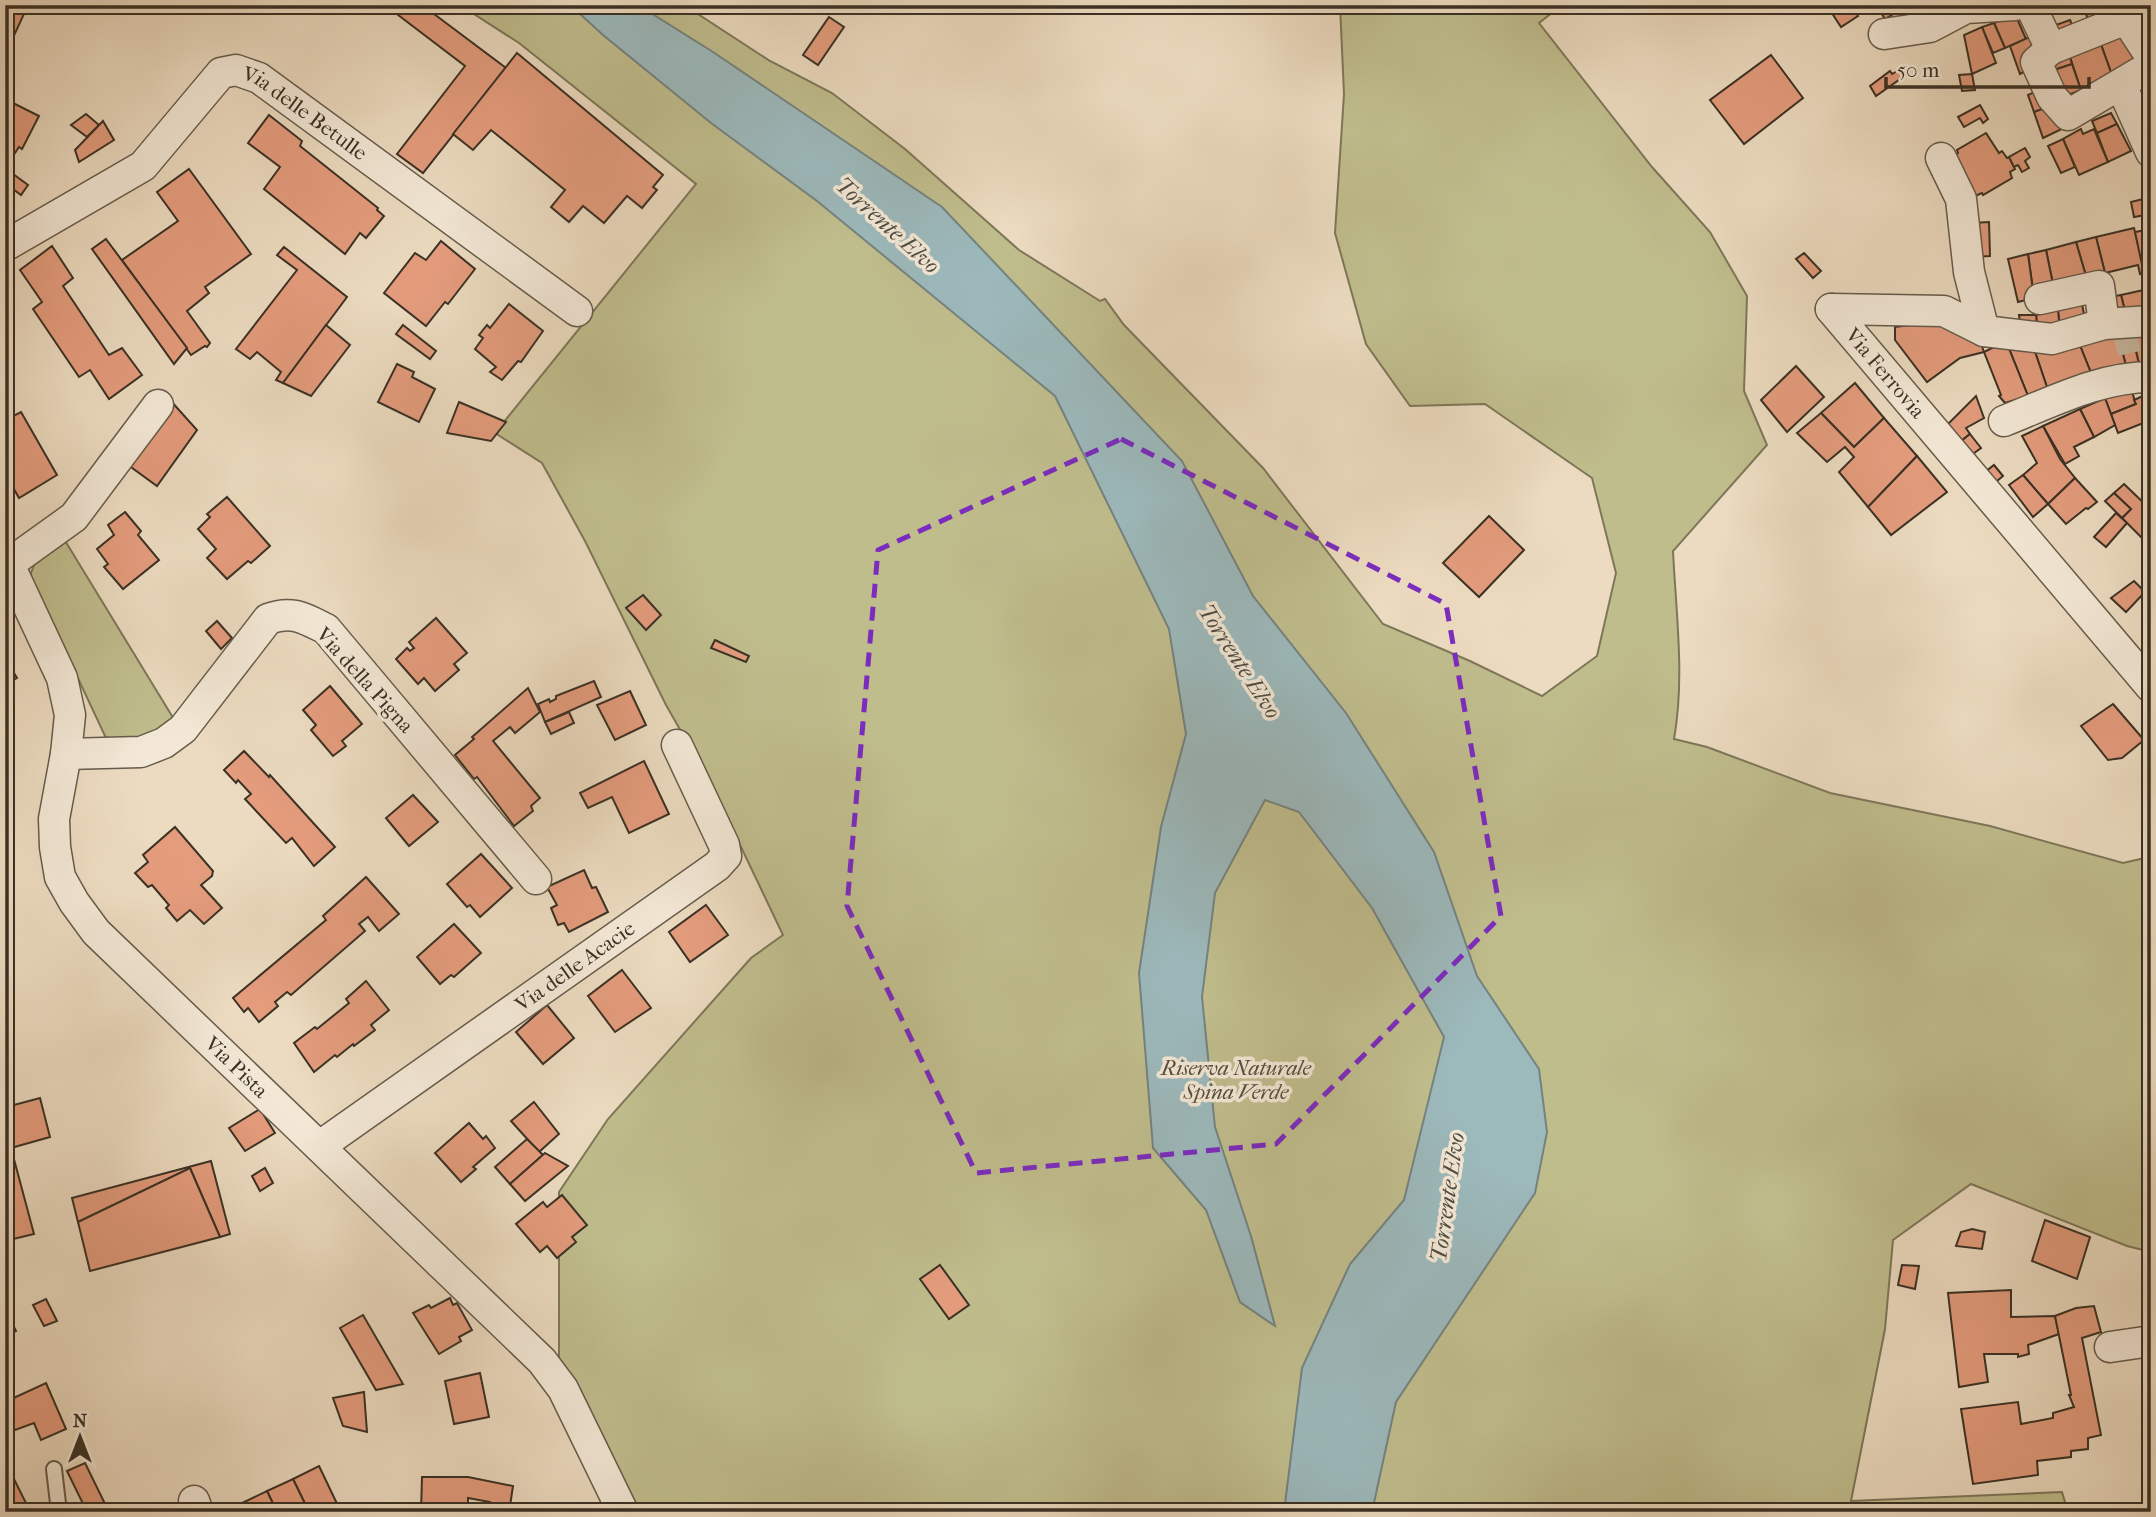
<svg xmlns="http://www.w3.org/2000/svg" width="2156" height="1517" viewBox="0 0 2156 1517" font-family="'IM FELL French Canon',serif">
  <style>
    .green { fill: #c0bd8d; stroke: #7d7759; stroke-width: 2 }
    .water { fill: #9cb9bc; stroke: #758380; stroke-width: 2 }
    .building { fill: #e49c7d; stroke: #3a3125; stroke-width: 2 }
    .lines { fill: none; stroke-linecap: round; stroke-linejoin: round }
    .pedestrian-tunnel { stroke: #c8b9a1; stroke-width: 23; stroke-dasharray: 23 11; stroke-linecap: butt }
    .service-casing { stroke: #665c4c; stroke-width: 18 }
    .minor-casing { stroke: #665c4c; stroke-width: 33 }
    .service { stroke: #f3e8d6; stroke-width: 14 }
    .minor { stroke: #f3e8d6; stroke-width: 30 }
    .marked { fill: none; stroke: #7b2cbf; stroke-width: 5; stroke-dasharray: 14 9; stroke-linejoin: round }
    .labels { text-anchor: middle; stroke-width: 7; stroke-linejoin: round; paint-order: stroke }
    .street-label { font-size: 21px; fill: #3a3125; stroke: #f3e8d6 }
    .park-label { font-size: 21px; font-style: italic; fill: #554d3a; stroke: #f3e8d6 }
    .water-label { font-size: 23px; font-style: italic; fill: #4e4c43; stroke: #f3e8d6 }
  </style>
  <rect width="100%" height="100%" fill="#ecdbc0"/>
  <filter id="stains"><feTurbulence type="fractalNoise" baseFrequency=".00286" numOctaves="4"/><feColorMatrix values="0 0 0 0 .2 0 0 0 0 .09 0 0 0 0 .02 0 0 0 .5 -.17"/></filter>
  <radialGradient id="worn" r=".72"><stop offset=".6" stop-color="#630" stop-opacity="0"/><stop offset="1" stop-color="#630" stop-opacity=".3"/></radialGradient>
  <g class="green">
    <path d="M460 5H684L770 61 832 93 905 149 1019 250 1100 301 1105 299 1124 325 1263 468 1383 624 1470 661 1542 696 1597 656 1616 573 1592 478 1485 404 1410 406 1366 344 1335 233 1344 94 1340 5H1562L1539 23 1652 167 1710 232 1747 296 1744 391 1767 445 1673 551C1676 613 1685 678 1674 739L1707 747 1830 793 1990 826 2123 863 2149 857 2151 854V1252L2127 1246 1971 1184 1893 1240 1885 1329 1851 1501 2062 1492 2068 1512H625L559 1365V1192L608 1119 751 958 783 935 710 782 666 705 585 541 542 463 495 433 696 184 519 43Z"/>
    <path d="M64 539 175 721 140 743 114 744 105 736 30 576 35 562Z"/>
  </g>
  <path class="water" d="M565 5H638L713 52 942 207 1182 461 1253 596 1346 713 1434 852 1477 976 1539 1069 1547 1132 1535 1193 1396 1402 1372 1512H1284L1302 1368 1350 1264 1404 1200 1444 1037 1372 908 1299 812 1265 800 1215 893 1202 997 1215 1127 1251 1236 1275 1326 1240 1302 1206 1210 1153 1148 1139 973 1161 827 1186 734 1169 629 1055 396 817 201 711 123 603 35 579 13Z"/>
  <g class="building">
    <path d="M7 5H28L12 40 5 39V9Z"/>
    <path d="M385 5H422L506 68 423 173 397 154 465 66Z"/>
    <path d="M1831 5H1851L1858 16 1841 27 1828 7Z"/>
    <path d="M1876 5H1899L1902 9 1885 19Z"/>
    <path d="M2097 5 2102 22 2090 26 2084 8Z"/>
    <path d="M2131 5H2148L2151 19 2140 26Z"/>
    <path d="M2015 14 2026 39 2005 48 1994 23Z"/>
    <path d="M829 17 844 27 818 65 803 55Z"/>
    <path d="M2070 20 2075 32 2058 39 2053 26Z"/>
    <path d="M1994 23 2005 48 1993 53 1982 27Z"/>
    <path d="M1982 27 1996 63 1972 74 1964 35Z"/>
    <path d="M2122 30 2143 62 2113 78 2099 39Z"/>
    <path d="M2036 34 2043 47 2031 68 2020 74 2010 46Z"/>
    <path d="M2099 39 2113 78 2081 90 2068 51Z"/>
    <path d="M2068 51 2072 64 2051 71 2046 59Z"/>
    <path d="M517 53 663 175 653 187 657 190 642 208 627 196 604 223 583 206 569 222 551 207 565 190 491 130 473 150 453 134Z"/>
    <path d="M1771 55 1803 98 1744 144 1710 100Z"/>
    <path d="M2072 64 2081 90 2068 95 2051 71Z"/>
    <path d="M1899 70 1903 77 1876 96 1870 86 1890 71 1892 74Z"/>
    <path d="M2151 73V118L2132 89Z"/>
    <path d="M1972 74 1975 90 1962 91 1959 75Z"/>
    <path d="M2041 89 2048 107 2034 112 2028 95Z"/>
    <path d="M15 104 39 116 22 149 19 147 15 153 5 148V106L11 109Z"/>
    <path d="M1980 105 1988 119 1983 123 1980 118 1964 127 1958 117Z"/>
    <path d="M2048 107 2066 127 2043 138 2034 112Z"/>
    <path d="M2111 113 2117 124 2097 133 2092 121Z"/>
    <path d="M86 114 99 125 87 137 71 125Z"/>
    <path d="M269 115 302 141 300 146 378 208 377 210 384 216 366 238 360 233 345 254 264 189 280 167 248 143Z"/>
    <path d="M103 121 114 140 79 162 75 150Z"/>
    <path d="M2117 124 2131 151 2108 162 2097 133Z"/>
    <path d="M2081 129 2083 134 2094 129 2108 162 2079 175 2063 139Z"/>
    <path d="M1986 133 1999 153 2002 151 2007 158 2009 157 2015 169 2010 172 2012 178 1983 195 1982 193 1975 196 1951 157 1958 153 1957 150Z"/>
    <path d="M2063 139 2075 167 2061 173 2048 146Z"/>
    <path d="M2025 148 2030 157 2025 161 2029 168 2022 172 2018 165 2014 167 2009 157Z"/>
    <path d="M189 169 251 254 205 287 209 293 187 311 210 343 207 347 205 346 191 355 122 260 178 221 157 192Z"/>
    <path d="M9 171 28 185 21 195 5 183V176Z"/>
    <path d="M2151 197V214L2134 217 2131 202Z"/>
    <path d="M1989 222 1990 256 1974 257 1972 223Z"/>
    <path d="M2134 228 2145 273 2140 274 2138 265 2105 273 2096 237Z"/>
    <path d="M2151 229V307L2135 232Z"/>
    <path d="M2096 237 2105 273 2086 276 2076 242Z"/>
    <path d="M106 239 187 348 174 364 92 249Z"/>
    <path d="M441 241 475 269 448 304 445 302 426 326 384 293 415 253 426 260Z"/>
    <path d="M2076 242 2086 276 2053 284 2046 250Z"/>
    <path d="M52 246 73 278 63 286 109 355 122 348 142 375 109 399 90 370 79 377 33 309 42 302 20 270Z"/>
    <path d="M284 247 347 297 283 383 276 380 281 372 257 352 250 359 236 349 297 270 277 255Z"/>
    <path d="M2046 250 2053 284 2033 290 2028 254Z"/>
    <path d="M1804 253 1821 271 1813 278 1796 259Z"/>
    <path d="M2028 254 2034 298 2018 302 2008 259Z"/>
    <path d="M2148 289 2151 307 2126 315 2121 295Z"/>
    <path d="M2121 295 2126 315 2114 313 2111 297Z"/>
    <path d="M509 304 543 331 521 362 518 361 502 380 490 372 496 367 475 349 483 338 479 335 487 325 490 328Z"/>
    <path d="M2082 304 2086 324 2060 331 2058 310Z"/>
    <path d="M2058 310 2060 331 2038 333 2036 315Z"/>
    <path d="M2019 315H2036L2038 333 2021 331Z"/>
    <path d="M326 325 350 345 311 396 283 383Z"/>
    <path d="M403 325 436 351 430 359 396 334Z"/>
    <path d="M1909 325H1947L1977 332 1984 352 1960 358 1927 382 1895 340V327Z"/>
    <path d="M2151 327V362L2139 364 2131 330Z"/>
    <path d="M2117 330H2131L2139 364 2126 366Z"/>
    <path d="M2117 330 2126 366H2113L2091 373 2077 338Z"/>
    <path d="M2077 338 2091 373 2048 390 2032 343Z"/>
    <path d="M2006 341 2032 343 2048 390 2028 396Z"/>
    <path d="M2006 341 2028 396 2005 403 1999 396 2001 395 1984 352Z"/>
    <path d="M397 364 414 372 412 377 435 389 419 422 378 402Z"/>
    <path d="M1796 366 1824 397 1787 432 1761 400Z"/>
    <path d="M1855 383 1884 418 1854 447 1821 413Z"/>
    <path d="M2129 383 2136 404 2111 414 2103 393Z"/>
    <path d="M2147 394H2151V420L2118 433 2111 414 2136 404 2134 400Z"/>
    <path d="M1976 396 1984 418 1966 428 1970 434 1955 446 1942 430Z"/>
    <path d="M2105 398 2115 425 2094 437 2080 409Z"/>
    <path d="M170 400 197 430 157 486 124 462Z"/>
    <path d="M459 402 506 422 491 441 447 433Z"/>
    <path d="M2080 409 2094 437 2074 447 2079 456 2065 464 2043 426Z"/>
    <path d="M21 412 57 475 19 498 5 473V420Z"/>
    <path d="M1821 413 1854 447 1884 418 1917 456 1868 507 1839 472 1854 457 1845 447 1827 462 1797 433Z"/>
    <path d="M2043 426 2060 459 2075 478 2048 504 2023 475 2037 463 2022 436Z"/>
    <path d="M1970 434 1981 448 1966 459 1955 446Z"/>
    <path d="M1917 456 1947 492 1891 535 1868 507Z"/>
    <path d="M1994 465 2003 476 1989 488 1980 476Z"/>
    <path d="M2023 475 2048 504 2033 517 2009 485Z"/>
    <path d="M2075 478 2097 502 2088 509 2086 508 2066 524 2048 504Z"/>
    <path d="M2124 484 2151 510V532L2144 540 2122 518 2131 509 2114 493Z"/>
    <path d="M2114 493 2131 509 2122 518 2105 501Z"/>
    <path d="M227 497 270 546 251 563 248 561 227 579 207 558 216 549 198 529 210 517 207 514Z"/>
    <path d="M125 512 141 531 138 535 159 560 123 589 104 567 108 564 97 549 114 535 108 525Z"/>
    <path d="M2116 513 2127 523 2106 547 2094 537Z"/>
    <path d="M1489 516 1524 550 1479 597 1443 563Z"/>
    <path d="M2134 581 2145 592 2126 612 2111 598Z"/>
    <path d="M643 595 661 615 646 630 626 608Z"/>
    <path d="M436 618 467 653 454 664 459 670 435 691 424 678 418 684 396 659 407 648 410 651 414 648 409 642Z"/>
    <path d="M217 621 232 638 221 649 206 631Z"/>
    <path d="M715 640 749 656 746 662 711 648Z"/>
    <path d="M5 658 17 678 5 685Z"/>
    <path d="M594 681 601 697 545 722 538 704 549 699 550 702 556 699V696Z"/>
    <path d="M330 686 362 724 342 741 346 746 333 756 311 730 316 725 303 710Z"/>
    <path d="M528 688 540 712 515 733 510 727 493 741 540 798 531 806 533 811 514 826 477 777 474 779 455 755 474 739 472 737Z"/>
    <path d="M630 691 646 725 615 740 597 705Z"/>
    <path d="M2113 704 2144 740 2122 758 2108 760 2081 726Z"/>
    <path d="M569 712 574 723 551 734 545 722Z"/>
    <path d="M244 751 269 777 270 775 335 847 314 866 292 838 286 843 245 799 251 794 238 780 236 783 224 770Z"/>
    <path d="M644 761 669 814 629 833 612 797 588 808 580 793Z"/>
    <path d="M413 795 438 822 409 846 386 818Z"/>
    <path d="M175 827 213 871 212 876 201 885 222 908 204 924 190 910 177 921 166 908 169 905 152 885 148 887 135 873 148 862 143 855Z"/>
    <path d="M481 854 512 888 480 917 470 905 467 907 447 884Z"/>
    <path d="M584 870 592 888 596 887 608 912 569 932 564 923 558 925 551 908 557 905 547 887Z"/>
    <path d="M366 877 399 914 379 931 368 917 359 924 365 931 291 995 287 992 275 1002 278 1006 259 1022 248 1008 244 1012 233 998 326 920 323 916Z"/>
    <path d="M706 905 728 935 690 962 669 932Z"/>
    <path d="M454 924 481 953 454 977 451 975 440 984 417 957Z"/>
    <path d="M622 970 651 1008 615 1032 588 996Z"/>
    <path d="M366 981 389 1010 371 1025 375 1030 354 1046 353 1044 337 1057 335 1055 314 1072 294 1043 315 1027 317 1029 349 1003 346 999Z"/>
    <path d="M547 1005 574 1038 543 1064 516 1032Z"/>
    <path d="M5 1070 14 1105 40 1098 50 1137 11 1148 34 1234 5 1241Z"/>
    <path d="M534 1102 559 1134 539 1152 511 1121Z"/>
    <path d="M260 1109 275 1133 245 1151 229 1128Z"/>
    <path d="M469 1123 483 1139 486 1136 495 1148 473 1167 476 1169 461 1182 435 1153Z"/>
    <path d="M527 1139 543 1155 510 1184 495 1167Z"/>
    <path d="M545 1153 568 1166 525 1201 510 1184Z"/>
    <path d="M211 1161 230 1234 220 1237 190 1168 78 1222 72 1198Z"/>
    <path d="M190 1168 220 1237 90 1271 78 1222Z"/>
    <path d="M265 1168 273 1183 260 1191 252 1176Z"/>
    <path d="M562 1195 587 1225 572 1237 576 1242 557 1258 547 1246 540 1252 516 1224 543 1202 547 1207Z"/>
    <path d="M2045 1220 2090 1237 2077 1279 2032 1261Z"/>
    <path d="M1972 1229 1985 1232 1982 1249 1956 1246 1961 1232Z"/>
    <path d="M940 1265 969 1305 949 1319 920 1279Z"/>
    <path d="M1902 1265 1919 1266 1915 1289 1898 1285Z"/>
    <path d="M2011 1290V1317L2055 1316 2059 1334 2028 1345 2029 1354 2018 1357V1354H1984L1988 1382 1959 1387 1948 1293Z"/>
    <path d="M450 1298 453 1305 457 1303 472 1330 459 1337 461 1341 439 1354 413 1313 429 1305 431 1308Z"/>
    <path d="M46 1299 57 1321 44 1326 33 1305Z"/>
    <path d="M2094 1306 2101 1332 2082 1338 2101 1435 2088 1438V1449L2071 1451V1457L2037 1461 2038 1475 1973 1484 1961 1409 2018 1402 2021 1424 2053 1418V1413L2074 1407 2069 1395H2071L2055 1316 2076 1308Z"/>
    <path d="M5 1309 16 1331 5 1336Z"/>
    <path d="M363 1315 403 1384 376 1390 340 1328Z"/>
    <path d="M480 1373 489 1417 454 1424 445 1381Z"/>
    <path d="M46 1383 66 1429 41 1440 34 1423 15 1430 5 1411V1402Z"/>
    <path d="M364 1392 367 1432 343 1426 333 1398Z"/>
    <path d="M5 1461 28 1507 19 1512H5Z"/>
    <path d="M85 1463 109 1512H87L67 1471Z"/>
    <path d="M319 1466 340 1510 337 1512H309L293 1479Z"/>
    <path d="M422 1477H468L513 1486 510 1506 505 1505 504 1512H488L490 1502 468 1498V1512H421Z"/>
    <path d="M293 1479 309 1512H277L267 1491Z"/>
    <path d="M267 1491 277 1512H246L242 1503Z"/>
    <path d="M242 1503 246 1512H225Z"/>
  </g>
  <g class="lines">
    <path class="pedestrian-tunnel" d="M2124 331 2132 365"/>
    <defs>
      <path id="service" d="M54 1469 59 1512"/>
      <g id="minor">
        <path d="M2030 5 2051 49 2126 19"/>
        <path d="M2117 5 2151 57"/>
        <path d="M1884 34 1930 27 1966 8 2015 5"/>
        <path d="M2051 49 2036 62 2052 97 2068 115 2151 66"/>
        <path d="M2121 85 2151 152"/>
        <path d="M1941 158 1961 199 1969 272 1984 331"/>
        <path id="s1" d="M5 246 143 166 221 73 236 70 259 78 577 311"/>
        <path d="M2040 299 2099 286 2104 324"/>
        <path id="s2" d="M1831 309 2151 687"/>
        <path d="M1831 309 1944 311 1984 331 2052 339 2104 324 2151 321"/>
        <path d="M2004 421C2052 402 2099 377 2151 377"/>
        <path id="s3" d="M5 556 62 678 70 715 66 754 54 819 55 847 60 877 74 902 96 932 542 1361 563 1389 623 1512"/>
        <path d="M10 563 74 517 158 405"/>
        <path d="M66 754 141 752 164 743 183 729 268 619C292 610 304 618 326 629L536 879"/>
        <path id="s4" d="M320 1146 717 866 726 856 724 845 677 745"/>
        <path d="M2110 1347 2151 1341"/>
        <path d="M194 1501 198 1512"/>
      </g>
    </defs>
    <use href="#service" class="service-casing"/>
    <use href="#minor" class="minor-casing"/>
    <use href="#service" class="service"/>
    <use href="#minor" class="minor"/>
  </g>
  <path class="marked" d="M1121 439 1446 604 1501 916 1276 1144 976 1173 847 906 878 550Z"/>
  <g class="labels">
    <g class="street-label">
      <text dy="7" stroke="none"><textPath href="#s1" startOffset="378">Via delle Betulle</textPath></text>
      <text dy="7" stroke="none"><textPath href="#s2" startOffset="84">Via Ferrovia</textPath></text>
      <text transform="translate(365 680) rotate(48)" y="7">Via della Pigna</text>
      <text dy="7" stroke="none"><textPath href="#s4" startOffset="312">Via delle Acacie</textPath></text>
      <text dy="7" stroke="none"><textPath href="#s3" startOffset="597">Via Pista</textPath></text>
    </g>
    <g class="park-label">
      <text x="1236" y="1075">Riserva Naturale<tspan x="1236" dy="24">Spina Verde</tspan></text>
    </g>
    <g class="water-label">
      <text transform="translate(888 225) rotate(42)" y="8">Torrente Elvo</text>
      <text transform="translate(1240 661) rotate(57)" y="8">Torrente Elvo</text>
      <text transform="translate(1447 1197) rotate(-82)" y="8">Torrente Elvo</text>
    </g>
  </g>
  <rect width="2156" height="1517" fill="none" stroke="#ecdbc0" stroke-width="28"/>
  <rect x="7" y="7" width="2142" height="1503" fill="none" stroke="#3a3125" stroke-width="3.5"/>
  <rect x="14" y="14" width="2128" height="1489" fill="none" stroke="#3a3125" stroke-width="2"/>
  <g transform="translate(80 1437)" stroke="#f3e8d6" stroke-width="5" paint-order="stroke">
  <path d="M0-5L12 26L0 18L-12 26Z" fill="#3a3125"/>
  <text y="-10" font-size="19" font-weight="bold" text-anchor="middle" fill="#3a3125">N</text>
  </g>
  <path d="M1886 77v10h203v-10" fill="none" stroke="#3a3125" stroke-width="3.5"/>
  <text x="1897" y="77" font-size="21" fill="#3a3125" stroke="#f3e8d6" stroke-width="5" paint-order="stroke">50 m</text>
  <rect width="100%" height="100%" filter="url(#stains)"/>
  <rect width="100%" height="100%" fill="url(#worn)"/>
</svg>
